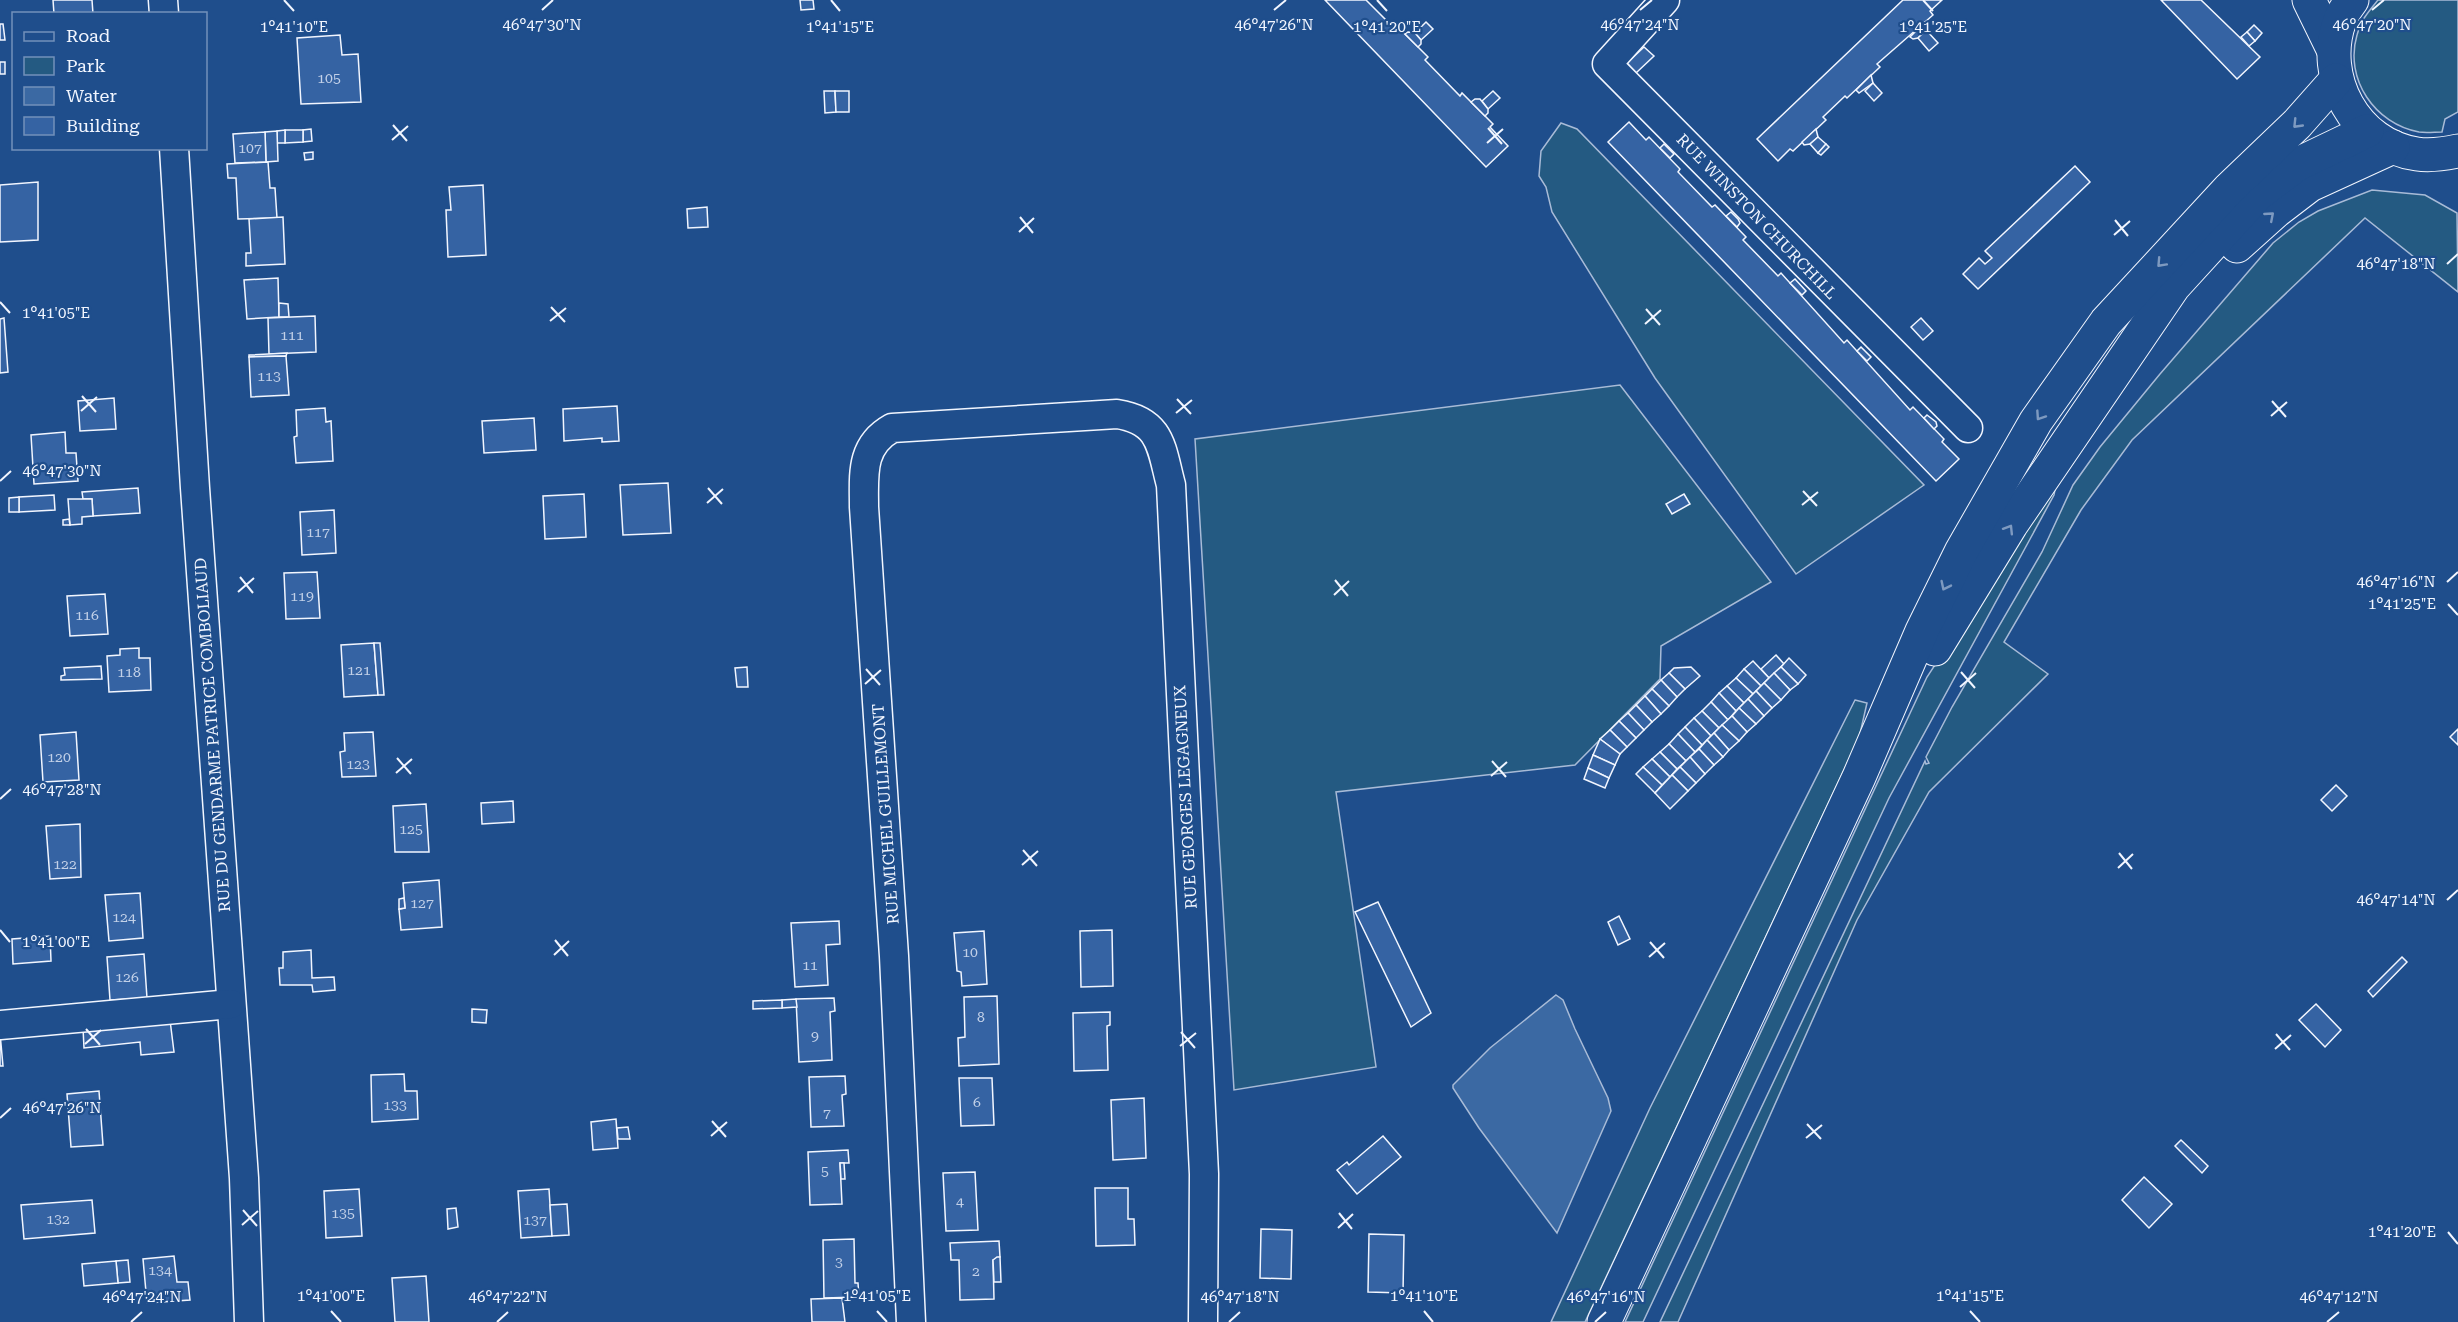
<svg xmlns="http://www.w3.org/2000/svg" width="2458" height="1322" viewBox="0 0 2458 1322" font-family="'Roboto Serif',serif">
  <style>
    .green { fill: #245a82; stroke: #a8bbd7; stroke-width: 1.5 }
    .water { fill: #3b69a3; stroke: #a8bbd7; stroke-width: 1.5 }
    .building { fill: #3563a3; stroke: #f2f6ff; stroke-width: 1.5 }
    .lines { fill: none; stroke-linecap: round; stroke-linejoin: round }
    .minor-casing { stroke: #f2f6ff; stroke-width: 31 }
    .major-casing { stroke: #f2f6ff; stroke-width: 35 }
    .minor { stroke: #1f4e8c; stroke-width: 28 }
    .major { stroke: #1f4e8c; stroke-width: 33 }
    .oneway { stroke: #7e9ac0 }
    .ticks { fill: none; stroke: #f2f6ff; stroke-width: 2 }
    .labels { text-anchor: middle; stroke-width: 4.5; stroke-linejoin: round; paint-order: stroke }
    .number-label { font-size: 14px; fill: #c3d1e8 }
    .street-label { font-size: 16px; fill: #f2f6ff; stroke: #1f4e8c }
    .ticks-label { font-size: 15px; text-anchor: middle; fill: #f2f6ff; stroke: #1f4e8c; stroke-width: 4.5; stroke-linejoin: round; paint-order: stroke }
  </style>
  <rect width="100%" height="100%" fill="#1f4e8c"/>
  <g class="green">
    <path d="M2378 0H2458V112L2445 119 2442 132C2435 132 2426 133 2419 132 2375 124 2344 79 2357 35 2360 21 2369 11 2378 0Z"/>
    <path d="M1561 123 1577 129 1924 485 1796 574 1655 378 1552 212 1546 187 1539 176 1541 151Z"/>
    <path d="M2372 190 2425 195 2457 213 2458 292 2365 218 2132 440 2081 510 2004 642 2048 674 1929 792 1857 920 1678 1322H1660L1925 761 1926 764 1929 763 1926 757 1952 707 2042 552 2073 485 2100 447 2160 374 2273 243 2299 222 2318 211Z"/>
    <path d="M1620 385 1771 582 1661 646 1660 679 1575 765 1336 792 1376 1067 1234 1090 1195 439Z"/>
    <path d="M2057 479 2054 495 1889 798 1643 1322H1625L1927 677Z"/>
    <path d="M1855 700 1867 703 1859 738 1585 1322H1551L1650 1108Z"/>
  </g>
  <path class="water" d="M1556 995 1563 1000 1575 1029 1608 1098 1611 1111 1557 1233 1479 1128 1453 1088V1085L1490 1048Z"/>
  <g class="building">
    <path d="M53 0H92L93 14H54Z"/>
    <path d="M800 0H813L814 9 801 10Z"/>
    <path d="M1325 0H1366L1394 28 1397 26 1428 57 1425 60 1460 96 1462 93 1493 124 1490 127 1508 146 1486 167Z"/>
    <path d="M1903 0H1942L1930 11 1933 15 1877 64 1880 67 1847 98 1845 96 1823 117 1826 120 1793 151 1790 149 1778 161 1757 139Z"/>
    <path d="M2161 0H2201L2260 57 2237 79Z"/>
    <path d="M1426 22 1433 29 1421 40 1415 33Z"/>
    <path d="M1925 22 1927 25 1926 30 1918 38 1913 39 1910 37Z"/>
    <path d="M0 24H3L5 40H0Z"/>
    <path d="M2254 25 2262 33 2255 41 2247 32Z"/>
    <path d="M1926 30 1938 43 1929 51 1918 38Z"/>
    <path d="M1408 32 1415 33 1421 40V44L1418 47 1405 34Z"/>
    <path d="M2247 32 2255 41 2249 46 2241 37Z"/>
    <path d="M340 35 342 55 358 54 361 102 301 104 297 38Z"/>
    <path d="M1644 47 1654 56 1636 73 1627 63Z"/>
    <rect x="0" y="62" width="5" height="12"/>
    <path d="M1871 75 1873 83 1859 93 1856 90Z"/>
    <path d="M1873 83 1882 93 1874 101 1865 91Z"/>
    <path d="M824 91H835L836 112 825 113Z"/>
    <path d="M835 91H849V112H836Z"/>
    <path d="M1493 91 1500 98 1488 109 1482 101Z"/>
    <path d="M1475 99H1480L1488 109V113L1485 116 1471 102Z"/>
    <path d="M1629 122 1646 140 1649 137 1680 169 1678 172 1712 207 1715 205 1746 237 1743 240 1778 276 1781 273 1844 343 1847 340 1910 410 1913 407 1944 439 1942 442 1959 459 1936 481 1608 142Z"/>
    <path d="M311 129 312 141 303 142V130Z"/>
    <path d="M1816 129 1818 137 1810 144 1804 145 1802 142Z"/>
    <path d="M285 130H303V142L285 143Z"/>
    <path d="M285 130V143H277V131Z"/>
    <path d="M277 131 278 161 266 162 265 132Z"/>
    <path d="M265 132 266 162 235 163 233 134Z"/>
    <path d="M1818 137 1826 144 1818 153 1810 144Z"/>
    <path d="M1664 144 1674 154 1670 158 1660 148Z"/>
    <path d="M1826 144 1829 147 1821 155 1818 153Z"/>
    <path d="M313 152V159L305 160 304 153Z"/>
    <path d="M268 162 270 188H275L277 218 238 219 236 178H228L227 164Z"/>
    <path d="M2075 166 2090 182 1978 289 1963 274 1979 258 1985 264 1992 258 1985 251Z"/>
    <path d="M38 182V240L0 242V185Z"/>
    <path d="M483 185 486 255 448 257 446 210H451L449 187Z"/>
    <path d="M707 207 708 227 688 228 687 209Z"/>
    <path d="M1731 212 1738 219 1740 223 1737 227 1726 216Z"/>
    <path d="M283 217 285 264 246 266V253H251L249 219Z"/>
    <path d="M278 278 279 317 247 319 244 280Z"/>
    <path d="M1795 279 1806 291 1802 295 1790 283Z"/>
    <path d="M279 303 288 304 289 317H279Z"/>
    <path d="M315 316 316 352 269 354 268 318Z"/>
    <path d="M4 318 8 372 0 373V319Z"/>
    <path d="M1921 318 1933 331 1923 340 1911 327Z"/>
    <path d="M1861 347 1871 357 1867 361 1857 351Z"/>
    <path d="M287 353 286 356 249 357V355Z"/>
    <path d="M286 356 289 395 251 397 249 357Z"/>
    <path d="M114 398 116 429 80 431 78 401Z"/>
    <path d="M617 406 619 441 602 442V438L564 441 563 409Z"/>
    <path d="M325 408 326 422 331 421 333 461 296 463 294 437 297 436 296 410Z"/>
    <path d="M1927 415 1936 422 1937 426 1934 429 1924 418Z"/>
    <path d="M534 418 536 450 484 453 482 421Z"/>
    <path d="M65 432 66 453H76L78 481 34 484 31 435Z"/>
    <path d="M668 483 671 533 623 535 620 485Z"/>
    <path d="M138 488 140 513 93 516 92 499H83L82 492Z"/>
    <path d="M584 494 586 537 545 539 543 496Z"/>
    <path d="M1684 494 1690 504 1672 514 1666 504Z"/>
    <path d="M54 495 55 510 19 512V497Z"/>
    <path d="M19 497V512H9V498Z"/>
    <path d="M68 499H92L93 516 82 517V524L70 525Z"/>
    <path d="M334 510 336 553 302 555 300 512Z"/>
    <path d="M69 519 70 525H63V520Z"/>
    <path d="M317 572 320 618 286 619 284 573Z"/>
    <path d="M105 594 108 634 70 636 67 596Z"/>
    <path d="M374 643 378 695 344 697 341 645Z"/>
    <path d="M374 643H380L384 695H378Z"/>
    <path d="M139 648V658H150L151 690 109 692 107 656 120 655V649Z"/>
    <path d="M1776 655 1784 664 1769 678 1761 669Z"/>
    <path d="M1789 658 1806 675 1798 684 1781 667Z"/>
    <path d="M1753 661 1769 678 1761 686 1744 669Z"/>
    <path d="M101 666 102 679 61 680V676L65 675 64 668Z"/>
    <path d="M747 667 748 687H737L735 668Z"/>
    <path d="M1691 667 1700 676 1685 689 1669 673 1674 668Z"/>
    <path d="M1781 667 1798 684 1790 690 1774 673Z"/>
    <path d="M1744 669 1761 686 1753 694 1736 678Z"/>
    <path d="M1669 673 1685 689 1677 697 1661 680Z"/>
    <path d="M1774 673 1790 690 1781 700 1764 683Z"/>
    <path d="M1736 678 1753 694 1744 703 1727 686Z"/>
    <path d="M1661 680 1677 697 1669 706 1652 689Z"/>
    <path d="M1764 683 1781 700 1772 708 1756 691Z"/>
    <path d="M1727 686 1744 703 1736 711 1719 693Z"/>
    <path d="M1652 689 1669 706 1661 714 1645 696Z"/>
    <path d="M1756 691 1772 708 1764 716 1748 699Z"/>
    <path d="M1719 693 1736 711 1728 720 1711 702Z"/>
    <path d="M1645 696 1661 714 1652 722 1636 705Z"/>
    <path d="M1748 699 1764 716 1756 724 1739 708Z"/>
    <path d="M1711 702 1728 720 1719 728 1702 711Z"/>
    <path d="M1636 705 1652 722 1644 730 1628 713Z"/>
    <path d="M1739 708 1756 724 1747 732 1732 716Z"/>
    <path d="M1702 711 1719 728 1711 736 1694 718Z"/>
    <path d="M1628 713 1644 730 1636 738 1619 721Z"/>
    <path d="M1732 716 1747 732 1739 741 1722 725Z"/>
    <path d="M1694 718 1711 736 1702 745 1685 727Z"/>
    <path d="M1619 721 1636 738 1627 747 1610 730Z"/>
    <path d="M1722 725 1739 741 1729 750 1714 733Z"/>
    <path d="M1685 727 1702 745 1695 752 1678 734Z"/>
    <path d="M2458 729V745L2450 737Z"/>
    <path d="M1610 730 1627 747 1620 754 1600 739Z"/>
    <path d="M76 732 79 780 43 782 40 735Z"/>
    <path d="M373 732 376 776 342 777 340 752 345 751 344 733Z"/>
    <path d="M1714 733 1729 750 1723 757 1707 740Z"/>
    <path d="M1678 734 1695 752 1686 761 1669 744Z"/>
    <path d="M1600 739 1620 754 1615 765 1593 755Z"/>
    <path d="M1707 740 1723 757 1714 765 1699 749Z"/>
    <path d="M1669 744 1686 761 1677 769 1660 752Z"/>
    <path d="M1699 749 1714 765 1705 774 1690 757Z"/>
    <path d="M1660 752 1677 769 1670 777 1652 759Z"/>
    <path d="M1593 755 1615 765 1609 778 1588 768Z"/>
    <path d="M1690 757 1705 774 1696 783 1680 767Z"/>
    <path d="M1652 759 1670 777 1662 785 1643 767Z"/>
    <path d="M1643 767 1662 785 1655 793 1636 774Z"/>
    <path d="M1680 767 1696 783 1688 791 1672 775Z"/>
    <path d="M1588 768 1609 778 1605 788 1584 779Z"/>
    <path d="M1672 775 1688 791 1670 809 1655 793Z"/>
    <path d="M2336 785 2347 796 2332 811 2321 800Z"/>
    <path d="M513 801 514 822 482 824 481 803Z"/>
    <path d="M426 804 429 852H395L393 806Z"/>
    <path d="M80 824 81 877 50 879 46 826Z"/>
    <path d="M439 880 442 927 401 930 399 909 405 908 403 883Z"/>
    <path d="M140 893 143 938 109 941 105 895Z"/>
    <path d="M404 898 405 908 399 909V899Z"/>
    <path d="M1378 902 1431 1013 1411 1027 1355 912Z"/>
    <path d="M1619 916 1630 939 1618 945 1608 922Z"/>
    <path d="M839 921 840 944 826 945 828 985 795 987 791 923Z"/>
    <path d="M1112 930 1113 986 1081 987 1080 931Z"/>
    <path d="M984 931 987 984 962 986 961 972 957 971 954 933Z"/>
    <path d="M50 936 51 961 13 964 12 939Z"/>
    <path d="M311 950 312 978 334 977 335 990 313 992 312 985H280L279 968H283V952Z"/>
    <path d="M144 954 147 998 110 1000 107 957Z"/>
    <path d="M2402 957 2407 962 2373 997 2368 991Z"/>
    <path d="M997 996 999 1064 959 1066 958 1038 965 1037 964 997Z"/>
    <path d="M834 998 835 1011 830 1012 832 1060 799 1062 796 999Z"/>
    <path d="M796 999 797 1007 782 1008V1000Z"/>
    <path d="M782 1000V1008L753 1009V1001Z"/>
    <path d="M2316 1004 2341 1030 2325 1047 2299 1020Z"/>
    <path d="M472 1009 487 1010 486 1023 472 1022Z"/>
    <path d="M1110 1012V1025L1107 1026 1108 1070 1074 1071 1073 1013Z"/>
    <path d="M170 1020 174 1052 141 1055 140 1042 84 1048 83 1028Z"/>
    <path d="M0 1033 3 1066H0Z"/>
    <path d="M404 1074 405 1091H417L418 1119 372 1122 371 1075Z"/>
    <path d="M845 1076 846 1094 842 1095 844 1126 811 1127 809 1077Z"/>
    <path d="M959 1078H992L994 1125 961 1126Z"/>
    <path d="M99 1091 103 1145 71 1147 67 1094Z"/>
    <path d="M1144 1098 1146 1158 1113 1160 1111 1100Z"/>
    <path d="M616 1119 618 1148 593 1150 591 1122Z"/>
    <path d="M628 1127 630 1139H618L617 1128Z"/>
    <path d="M1383 1136 1401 1157 1357 1194 1337 1170 1347 1162 1349 1165Z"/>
    <path d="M2181 1140 2208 1166 2202 1173 2175 1146Z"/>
    <path d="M848 1150 849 1163H840L842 1204 810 1205 808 1152Z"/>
    <path d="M840 1163H844L845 1179H841Z"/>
    <path d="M975 1172 978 1230 946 1231 943 1173Z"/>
    <path d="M2144 1177 2172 1204 2149 1228 2122 1200Z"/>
    <path d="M1095 1188H1128V1219H1134L1135 1245 1096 1246Z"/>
    <path d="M359 1189 362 1236 326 1238 324 1191Z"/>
    <path d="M549 1189 552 1236 521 1238 518 1191Z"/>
    <path d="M92 1200 95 1233 24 1239 21 1205Z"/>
    <path d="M567 1204 569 1235 552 1236 550 1205Z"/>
    <path d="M456 1208 458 1227 448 1229 447 1209Z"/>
    <path d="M1261 1229 1292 1230 1291 1279 1260 1278Z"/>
    <path d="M1369 1234 1404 1235 1403 1293 1368 1292Z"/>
    <path d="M854 1239 855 1283H858L859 1297 824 1298 823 1240Z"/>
    <path d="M999 1241 1000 1257 993 1260 994 1299 960 1300 959 1260H951L950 1243Z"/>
    <path d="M174 1256 177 1282H188L190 1300 147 1303 143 1259Z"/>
    <path d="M997 1257H1000L1001 1282H994L993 1260Z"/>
    <path d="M128 1260 130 1282 118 1283 116 1261Z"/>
    <path d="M116 1261 118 1283 84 1286 82 1264Z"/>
    <path d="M426 1276 429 1322H395L392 1278Z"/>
    <path d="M842 1298 845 1322H812L811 1299Z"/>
  </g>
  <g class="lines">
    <defs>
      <g id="minor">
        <path d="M163 0 164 14"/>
        <path d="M1665 0 1607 64 1968 428"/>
        <path d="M174 148 195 488 244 1178 249 1322"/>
        <path d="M0 1025 231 1004"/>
        <path d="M911 1322 894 956 864 507C864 475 860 446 892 428L1117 414C1162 421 1161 448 1171 485L1204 1174 1203 1322"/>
      </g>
      <g id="major">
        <path d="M2309 0 2333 49"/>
        <path d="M2352 0C2348 6 2342 13 2340 20 2319 77 2355 145 2417 154 2431 156 2444 154 2458 151"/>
        <path d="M2237 246 2276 211 2310 185 2393 147"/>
        <path d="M1935 649 2011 525 2174 286 2258 194 2298 164 2367 131"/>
        <path d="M1604 1322 1859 777 1922 631 1961 552 2036 421 2106 322 2229 189 2297 124 2336 80"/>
      </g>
    </defs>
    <use href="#minor" class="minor-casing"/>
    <use href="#major" class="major-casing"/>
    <use href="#minor" class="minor"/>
    <use href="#major" class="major"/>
  </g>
  <defs><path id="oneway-chevron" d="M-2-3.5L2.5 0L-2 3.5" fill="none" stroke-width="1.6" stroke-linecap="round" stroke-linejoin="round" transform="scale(1.5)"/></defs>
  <g class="oneway">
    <use href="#oneway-chevron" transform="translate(2297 124) rotate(134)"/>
    <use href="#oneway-chevron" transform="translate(2270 216) rotate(-41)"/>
    <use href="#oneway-chevron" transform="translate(2161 263) rotate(133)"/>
    <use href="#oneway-chevron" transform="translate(2040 416) rotate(124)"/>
    <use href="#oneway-chevron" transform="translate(2009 529) rotate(-58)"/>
    <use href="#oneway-chevron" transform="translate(1945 586) rotate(116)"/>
  </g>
  <path class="ticks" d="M284 0 294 11M831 0 840 11M1377 0 1387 11M1923 0 1933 11M542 10 553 0M1274 10 1286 0M1640 10 1652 0M2372 10 2384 0M393 125 407 141M1488 128 1502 144M392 140 408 126M1487 143 1503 129M1020 217 1033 233M2115 220 2128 236M1019 232 1034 218M2114 235 2130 221M2447 264 2458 254M0 302 10 313M551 307 565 322M1646 309 1660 325M550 321 566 308M1645 324 1661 310M82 396 96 412M1177 399 1191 414M2272 401 2286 417M81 411 97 397M1176 413 1192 400M2271 416 2287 402M0 481 11 471M708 488 722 504M1803 491 1817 506M707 503 723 489M1802 505 1818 492M240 577 253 593M1335 580 1348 596M2447 582 2458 572M238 592 254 578M1334 595 1349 581M2448 604 2458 615M866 669 880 685M1961 672 1975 688M865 684 881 670M1960 687 1976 673M397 758 411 774M1492 761 1506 777M396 773 412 759M1491 776 1507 762M0 799 11 789M1023 850 1037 866M2119 853 2132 869M1022 865 1038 851M2118 868 2133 854M2447 900 2458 890M0 930 10 942M555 940 568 956M1650 942 1664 958M554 955 569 941M1649 957 1665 943M86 1029 100 1045M1181 1032 1195 1048M2276 1034 2290 1050M85 1044 101 1030M1180 1046 1196 1033M2275 1049 2291 1035M0 1118 11 1108M712 1121 726 1137M1807 1124 1821 1139M711 1136 727 1122M1806 1138 1822 1125M243 1210 257 1226M1339 1213 1352 1229M242 1225 258 1211M1338 1228 1353 1214M2448 1232 2458 1244M331 1311 341 1322M877 1311 887 1322M1424 1311 1433 1322M1970 1311 1980 1322M131 1322 142 1312M497 1322 508 1312M1229 1322 1240 1312M1595 1322 1606 1312M2327 1322 2339 1312"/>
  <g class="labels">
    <g class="number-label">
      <text x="329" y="83">105</text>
      <text x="250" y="153">107</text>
      <text x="292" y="340">111</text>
      <text x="269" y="381">113</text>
      <text x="318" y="537">117</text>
      <text x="302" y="601">119</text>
      <text x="87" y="620">116</text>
      <text x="359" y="675">121</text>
      <text x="129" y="677">118</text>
      <text x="59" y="762">120</text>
      <text x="358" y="769">123</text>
      <text x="411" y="834">125</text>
      <text x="65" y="869">122</text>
      <text x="422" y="908">127</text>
      <text x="124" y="922">124</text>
      <text x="970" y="957">10</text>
      <text x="810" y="970">11</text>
      <text x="127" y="982">126</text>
      <text x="981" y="1022">8</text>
      <text x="815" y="1041">9</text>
      <text x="977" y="1107">6</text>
      <text x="395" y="1110">133</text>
      <text x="827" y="1118">7</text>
      <text x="825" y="1176">5</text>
      <text x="960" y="1206">4</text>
      <text x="343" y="1218">135</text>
      <text x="58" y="1224">132</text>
      <text x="535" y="1225">137</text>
      <text x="839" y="1267">3</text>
      <text x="160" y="1275">134</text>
      <text x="976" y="1276">2</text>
    </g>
    <g class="street-label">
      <text transform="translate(1757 216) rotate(46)" y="6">RUE WINSTON CHURCHILL</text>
      <text transform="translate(212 735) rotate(-94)" y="6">RUE DU GENDARME PATRICE COMBOLIAUD</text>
      <text transform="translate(1185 797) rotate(-93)" y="6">RUE GEORGES LEGAGNEUX</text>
      <text transform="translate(885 814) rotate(-94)" y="6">RUE MICHEL GUILLEMONT</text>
    </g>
  </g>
  <g class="ticks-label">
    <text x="542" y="30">46°47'30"N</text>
    <text x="1274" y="30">46°47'26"N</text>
    <text x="1640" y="30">46°47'24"N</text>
    <text x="2372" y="30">46°47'20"N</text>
    <text x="294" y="32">1°41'10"E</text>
    <text x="840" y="32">1°41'15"E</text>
    <text x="1933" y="32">1°41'25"E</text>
    <text x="1387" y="32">1°41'20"E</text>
    <text x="2396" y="269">46°47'18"N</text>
    <text x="56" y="318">1°41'05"E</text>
    <text x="62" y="476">46°47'30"N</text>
    <text x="2396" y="587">46°47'16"N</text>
    <text x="2402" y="609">1°41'25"E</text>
    <text x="62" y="795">46°47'28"N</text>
    <text x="2396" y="905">46°47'14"N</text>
    <text x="56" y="947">1°41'00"E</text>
    <text x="62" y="1113">46°47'26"N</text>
    <text x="2402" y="1237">1°41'20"E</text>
    <text x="331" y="1301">1°41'00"E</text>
    <text x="877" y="1301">1°41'05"E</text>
    <text x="1424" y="1301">1°41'10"E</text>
    <text x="1970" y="1301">1°41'15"E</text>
    <text x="142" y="1302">46°47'24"N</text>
    <text x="508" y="1302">46°47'22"N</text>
    <text x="1240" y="1302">46°47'18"N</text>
    <text x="1606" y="1302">46°47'16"N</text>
    <text x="2339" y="1302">46°47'12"N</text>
  </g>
  <rect x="12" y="12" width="195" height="138" fill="#1f4e8c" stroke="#7391ba" stroke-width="1.5"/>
  <rect x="24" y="32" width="30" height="9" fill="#1f4e8c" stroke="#7391ba" stroke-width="1.5"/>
  <text x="66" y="42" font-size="18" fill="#f2f6ff">Road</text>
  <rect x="24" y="57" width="30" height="18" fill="#245a82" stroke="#7391ba" stroke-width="1.5"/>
  <text x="66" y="72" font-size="18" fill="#f2f6ff">Park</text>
  <rect x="24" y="87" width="30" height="18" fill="#3b69a3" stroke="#7391ba" stroke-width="1.5"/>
  <text x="66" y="102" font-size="18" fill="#f2f6ff">Water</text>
  <rect x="24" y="117" width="30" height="18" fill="#3563a3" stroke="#7391ba" stroke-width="1.5"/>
  <text x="66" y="132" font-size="18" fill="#f2f6ff">Building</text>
</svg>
